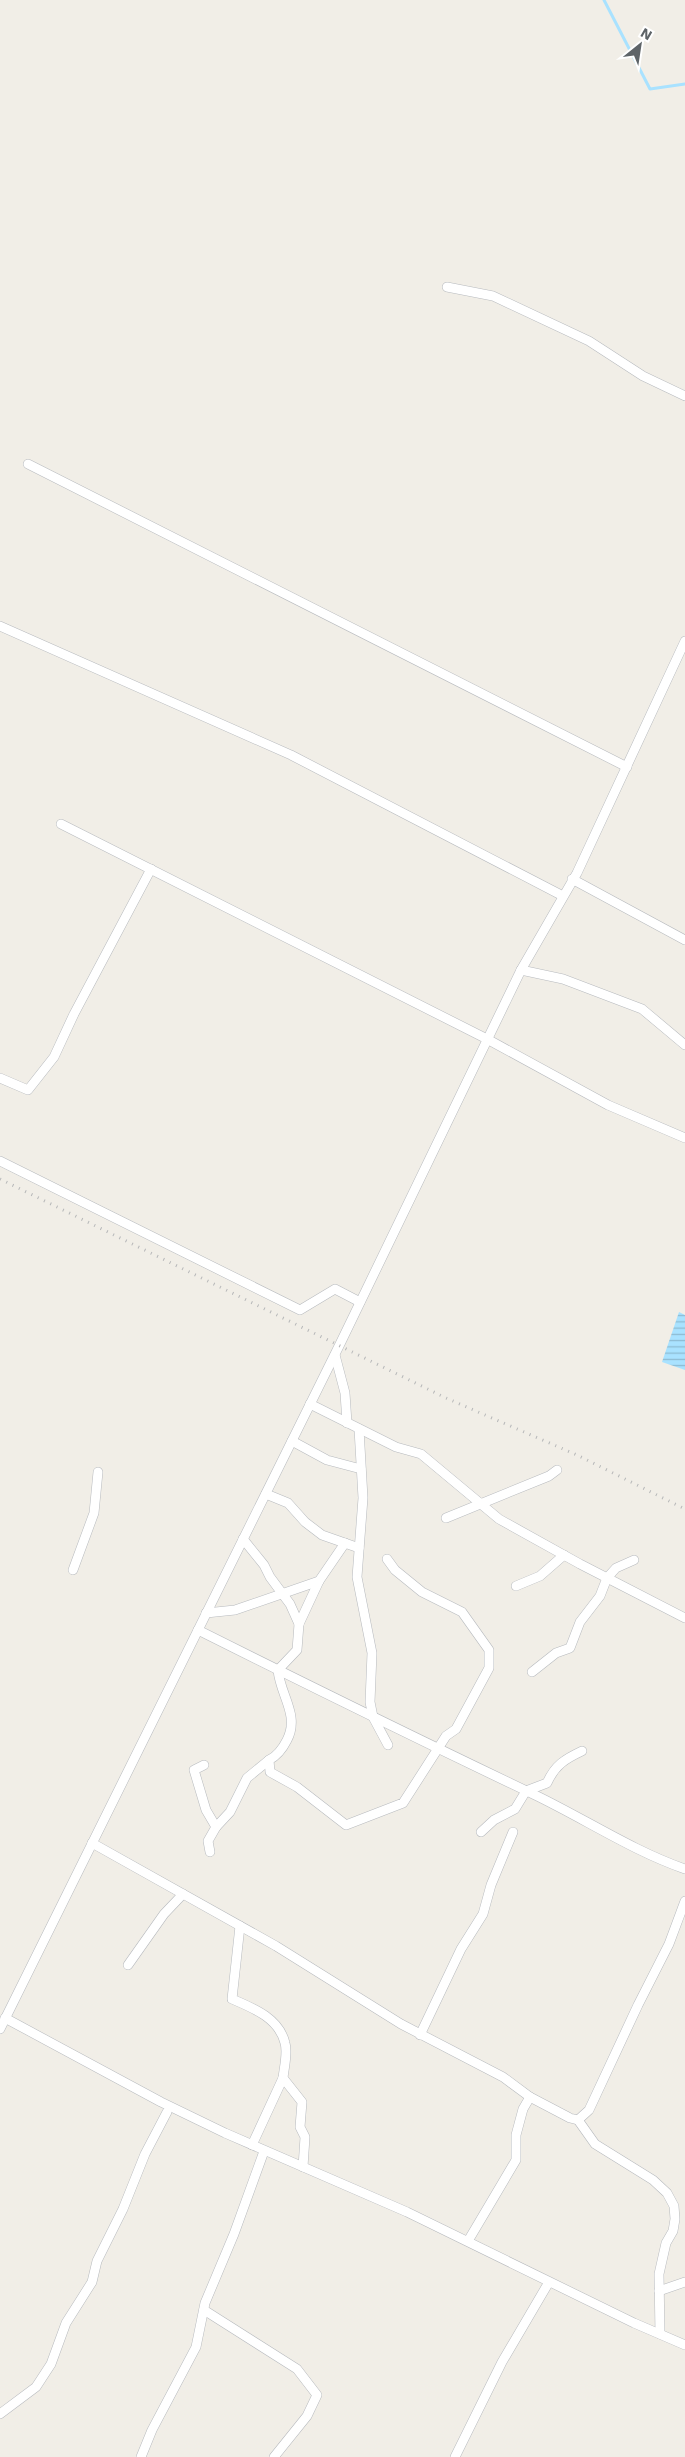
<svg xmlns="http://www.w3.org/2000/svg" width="685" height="2457" viewBox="0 0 685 2457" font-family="'Work Sans',sans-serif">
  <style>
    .water { fill: url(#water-rules) }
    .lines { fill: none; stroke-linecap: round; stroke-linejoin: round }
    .stream { stroke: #a9e2ff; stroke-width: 3 }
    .street-casing { stroke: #b7babe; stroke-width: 10 }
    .street { stroke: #fff; stroke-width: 9 }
    .rail { stroke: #b6b7b8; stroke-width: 3; stroke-dasharray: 1 6; stroke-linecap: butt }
  </style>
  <defs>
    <pattern id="water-rules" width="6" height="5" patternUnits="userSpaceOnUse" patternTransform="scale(1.25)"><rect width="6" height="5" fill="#a9e2ff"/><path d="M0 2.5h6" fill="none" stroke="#8dbbd2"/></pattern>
  </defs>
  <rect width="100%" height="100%" fill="#f1eee7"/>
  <path class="water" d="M679 1312 685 1315V1370L662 1362Z"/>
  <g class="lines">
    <path class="stream" d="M604 0 650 89 685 84"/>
    <defs>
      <g id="street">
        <path d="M447 287 493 296 589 341 643 376 685 396"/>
        <path d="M28 464 627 767"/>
        <path d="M0 626 291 755 563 896"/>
        <path d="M61 824 487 1039 608 1105 685 1138"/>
        <path d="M572 879 685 940"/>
        <path d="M521 970 563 979 642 1009 685 1045"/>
        <path d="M0 1078 28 1090 54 1057 74 1014 151 869"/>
        <path d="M0 1161 300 1310 335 1289 360 1302"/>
        <path d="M335 1355 345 1393 347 1423"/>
        <path d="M310 1404 396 1447 421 1454 499 1519 580 1564 685 1618"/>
        <path d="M359 1429 363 1498 357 1577 372 1653 370 1702 373 1717 388 1745"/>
        <path d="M292 1441 327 1460 361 1469"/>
        <path d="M266 1494 288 1503 305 1522 322 1535 359 1548"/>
        <path d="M446 1518 549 1476 557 1470"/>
        <path d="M243 1539 264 1565 270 1577 290 1604 299 1624 297 1650 278 1670C280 1695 300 1715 287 1740 283 1748 277 1756 269 1760L270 1772 297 1787 346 1825 403 1803 446 1736 456 1729 489 1668V1650L462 1612 422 1592 395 1570 387 1559"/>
        <path d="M73 1570 94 1513 98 1472"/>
        <path d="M516 1586 540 1576 564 1555"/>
        <path d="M206 1613 235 1610 319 1581"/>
        <path d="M299 1624 319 1581 345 1543"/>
        <path d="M198 1630C310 1686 422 1741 535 1795 585 1819 633 1851 685 1869"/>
        <path d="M532 1672 556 1653 570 1648 580 1622 600 1596 607 1578 616 1568 634 1560"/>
        <path d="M204 1765 194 1770 206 1810 216 1827"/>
        <path d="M481 1832 494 1820 515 1809 526 1791 547 1783C555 1765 565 1759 582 1751"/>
        <path d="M92 1843 276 1946 401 2024 503 2077 530 2097"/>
        <path d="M210 1852 208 1841 216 1827 230 1812 247 1778 269 1760"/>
        <path d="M240 1926 232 1999C253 2008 279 2018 285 2043 288 2053 284 2068 283 2078L302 2102 300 2127 305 2137 303 2167"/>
        <path d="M128 1965 164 1914 183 1894"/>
        <path d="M5 2018 161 2102 225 2133 407 2212 634 2323 685 2345"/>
        <path d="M0 2029 340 1344 521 970 577 873 685 641"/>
        <path d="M420 2035 461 1949 483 1914 491 1885 513 1832"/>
        <path d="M578 2120 595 2144 653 2180 667 2193 674 2206 675 2219 673 2231 666 2243 659 2274 660 2334"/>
        <path d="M252 2145 283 2078"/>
        <path d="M468 2241 516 2160V2135L523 2109 530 2097 570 2118 578 2120 589 2110 638 2005 669 1944 685 1901"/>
        <path d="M659 2291 685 2282"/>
        <path d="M204 2310 297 2369 317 2395 307 2416 274 2457"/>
        <path d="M0 2414 36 2387 51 2364 66 2323 92 2282 97 2261 123 2209 145 2154 167 2112"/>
        <path d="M141 2457 152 2430 196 2347 205 2303 234 2234 263 2154"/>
        <path d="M455 2457 502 2362 549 2282"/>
      </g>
    </defs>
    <use href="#street" class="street-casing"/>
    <use href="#street" class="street"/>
    <path class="rail" d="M0 1179 446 1398 577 1455 685 1509"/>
  </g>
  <g transform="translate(640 45) rotate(30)" stroke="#ffffff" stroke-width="4" paint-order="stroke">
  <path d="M0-4L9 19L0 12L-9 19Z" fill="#5e6468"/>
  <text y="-8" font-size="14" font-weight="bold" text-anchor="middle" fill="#5e6468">N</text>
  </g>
</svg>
